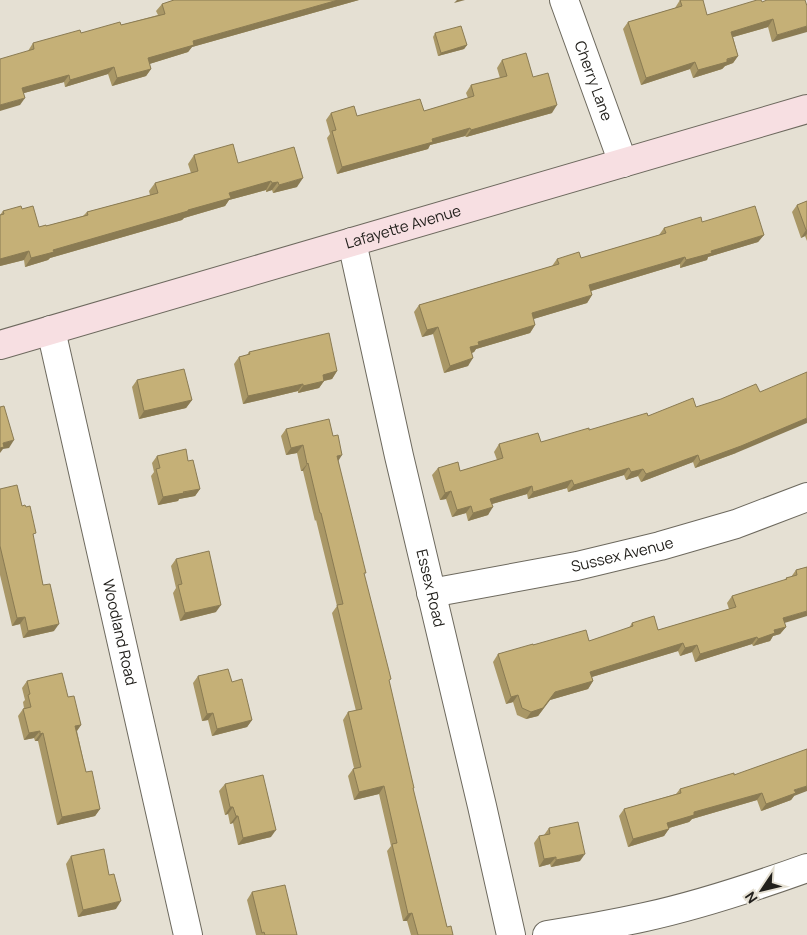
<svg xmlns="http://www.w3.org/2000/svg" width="807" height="935" viewBox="0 0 807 935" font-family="Manrope,sans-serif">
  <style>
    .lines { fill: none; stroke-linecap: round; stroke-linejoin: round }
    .street-casing { stroke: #6d695e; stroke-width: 30 }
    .secondary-casing { stroke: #6d695e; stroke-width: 30 }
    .street { stroke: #fff; stroke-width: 28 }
    .secondary { stroke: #f7dfe2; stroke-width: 28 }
    .wall { fill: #a99766 }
    .shaded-wall { fill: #8a7b53 }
    .building { fill: #c5b077; stroke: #8a7b53 }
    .labels { text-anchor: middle; stroke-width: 4.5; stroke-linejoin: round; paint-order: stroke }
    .street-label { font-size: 15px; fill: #22201c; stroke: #e5e0d3 }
  </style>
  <rect width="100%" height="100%" fill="#e5e0d3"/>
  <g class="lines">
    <defs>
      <g id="street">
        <path id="s1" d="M564 0 623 163"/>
        <path id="s2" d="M352 242 399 456 482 806 511 935"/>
        <path id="s3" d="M51 330 188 935"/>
        <path id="s4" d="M431 593 577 566 660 546 736 524 807 497"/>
        <path d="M547 935C580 930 613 924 645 917 700 905 754 887 807 868"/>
      </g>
      <g id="secondary">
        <path id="s5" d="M0 345 807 109"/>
      </g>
    </defs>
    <use href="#street" class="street-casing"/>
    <use href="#secondary" class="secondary-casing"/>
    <use href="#street" class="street"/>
    <use href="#secondary" class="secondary"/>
  </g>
  <g class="wall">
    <path d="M174 0H359L192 47 188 52 149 64 151 69 146 76 112 86 108 74 65 87 64 82 24 93 20 105 28 51 33 43 81 33 121 25 158 15 156 11 162 4Z"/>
    <path d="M680 0 707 15 762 2 805 0 772 42 768 27 733 37 738 56 733 63 725 66 722 69 693 78 690 69 641 85 623 29 628 22 675 8Z"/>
    <path d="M435 33 467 45 464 49 438 56 433 37Z"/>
    <path d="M502 60 533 77 552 113 466 137 465 136 430 145 428 149 337 174 327 138 330 134 326 120 331 113 357 116 424 111 468 98 466 93 471 85 500 78 497 68Z"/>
    <path d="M194 155 238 163 297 187 273 193 272 190 266 192V190L229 200 225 206 184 218 182 220 50 258 48 260 25 267 24 260 0 266V215L3 211 22 209 39 227 46 226 83 216 87 212 150 195 149 191 155 183 191 173 188 164Z"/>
    <path d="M807 201V241L805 236 801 238 792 212 797 205Z"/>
    <path d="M702 222 764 235 758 242 708 257 707 260 680 268V264L591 291 592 295 587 303 533 319 535 325 530 333 476 349 474 352 472 353 468 366 444 373 433 334 422 337 414 312 419 305 552 266 557 259 581 258 659 235 664 228Z"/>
    <path d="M249 352 337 371 332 379 324 381 319 388 298 393V391L243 404 234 364 239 357 247 355Z"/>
    <path d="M137 380 192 400 186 408 139 419 132 387Z"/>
    <path d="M696 407 736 453 695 468 693 462 641 482 638 476 626 480 624 475 568 492 567 488 528 499 527 494 492 504 488 515 468 521 466 513 452 517 446 499 440 500 432 475 438 468 460 471 497 460 494 452 499 444 541 442 648 416Z"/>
    <path d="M286 429 338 461 389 682 413 789 447 927 453 935H411L407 921H403L387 851 391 846 379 794 354 800 348 776 353 769 354 768 343 720 348 712 356 711 332 613 337 606 316 520 315 521 303 471H301L297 453 286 455 281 436Z"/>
    <path d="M157 456 188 461 200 489 195 496 179 499 178 501 158 505 151 476 154 472 152 463Z"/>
    <path d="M0 489 22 506 33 537 43 585 54 631 23 638 20 624 12 626 0 575Z"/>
    <path d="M176 559 216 612 180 621 173 593 176 588 171 566Z"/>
    <path d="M807 567 784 623 786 627 780 634 773 636 770 641 753 646 752 644 695 662 692 652 680 656 678 651 592 677 593 681 588 689 550 700 538 716 526 719 517 715 513 702 506 704 493 662 498 654 533 645 589 641 629 628 632 623 658 630 729 609 727 603 732 596 785 580 786 578 791 577 796 570Z"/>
    <path d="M198 676 232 682 252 720 247 727 212 736 208 720 202 721 193 683Z"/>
    <path d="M27 681 68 697 81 725 77 731 86 772 100 809 95 816 57 825 38 741H35L34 738 24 740 18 716 23 709 24 708 23 702 25 700 22 688Z"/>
    <path d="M734 775 794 796 791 800 761 811 757 800 692 819 689 822 669 828 664 836 628 847 619 816 624 809 676 794 680 789Z"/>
    <path d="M225 784 271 837 238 845 233 823 230 824 228 814 225 815 219 791Z"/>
    <path d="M549 828 580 861 551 867 550 864 539 867 534 843 539 836 544 835Z"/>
    <path d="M71 856 116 909 78 917 66 864Z"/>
    <path d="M252 892 297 935H256L247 900Z"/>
  </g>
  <g class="shaded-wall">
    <path d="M338 0H359L192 47 188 52 143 66 148 58 193 41Z"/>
    <path d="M457 0H465L454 3Z"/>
    <path d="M773 19 768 27 726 39 731 32Z"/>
    <path d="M807 26V32L772 42 777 35Z"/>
    <path d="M467 45 464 49 438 56 441 53Z"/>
    <path d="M738 56 733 63 725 66 722 69 693 78 698 70Z"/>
    <path d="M695 62 690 69 641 85 646 78Z"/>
    <path d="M114 67 108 74 65 87 70 80Z"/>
    <path d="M151 69 146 76 112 86 117 78Z"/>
    <path d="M69 75 64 82 17 95 22 88Z"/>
    <path d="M25 98 20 105 0 111V105Z"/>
    <path d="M557 105 552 113 466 137 471 130Z"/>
    <path d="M470 128 465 136 430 145 428 149 337 174 342 167 432 139Z"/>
    <path d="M303 178 297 187 273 193 279 185Z"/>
    <path d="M271 181 266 190 229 200 225 206 184 218 182 220 50 258 48 260 25 267 31 258 53 250 188 210 229 193Z"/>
    <path d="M278 182 272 190 266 192 272 183Z"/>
    <path d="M806 230H807V234L805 236 801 238Z"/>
    <path d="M764 235 758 242 708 257 707 260 680 268 686 260 711 251Z"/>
    <path d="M29 251 24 260 0 266V259Z"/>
    <path d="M685 257 680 264 584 293 589 285Z"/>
    <path d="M592 295 587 303 527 321 532 313Z"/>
    <path d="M535 325 530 333 476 349 474 352 465 355 470 347 478 342Z"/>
    <path d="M438 327 433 334 422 337 427 330Z"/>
    <path d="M473 358 468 366 444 373 450 366Z"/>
    <path d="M337 371 332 379 318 382 323 375Z"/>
    <path d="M324 381 319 388 298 393 303 386Z"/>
    <path d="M303 384 298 391 243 404 248 396Z"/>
    <path d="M192 400 186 408 139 419 144 411Z"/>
    <path d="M807 418V423L736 453 695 468 700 461Z"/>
    <path d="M14 440 9 448 3 449 0 453V448L3 443Z"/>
    <path d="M303 445 297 453 286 455 291 448Z"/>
    <path d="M342 455 337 463V456Z"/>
    <path d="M698 455 693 462 641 482 646 474Z"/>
    <path d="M308 463 303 471H301L307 464Z"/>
    <path d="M629 468 624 475 568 492 574 485Z"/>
    <path d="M643 469 638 476 626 480 631 472Z"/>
    <path d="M572 480 567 488 528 499 533 492Z"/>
    <path d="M532 486 527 494 485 506 490 499Z"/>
    <path d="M200 489 195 496 179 499 178 501 158 505 163 497Z"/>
    <path d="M451 491 446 499 440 500 445 493Z"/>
    <path d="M471 506 466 513 452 517 457 510Z"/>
    <path d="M493 507 488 515 468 521 473 513Z"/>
    <path d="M221 605 216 612 180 621 185 613Z"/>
    <path d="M807 611V616L778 625 783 618Z"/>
    <path d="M25 617 20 624 12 626 17 618Z"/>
    <path d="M59 624 54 631 23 638 28 631Z"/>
    <path d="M786 627 780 634 773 636 770 641 753 646 758 639 774 630Z"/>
    <path d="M757 637 752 644 695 662 700 654Z"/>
    <path d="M683 643 678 651 585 679 590 672Z"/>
    <path d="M697 645 692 652 680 656 685 648Z"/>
    <path d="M593 681 588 689 550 700 538 716 526 719 531 712 555 692Z"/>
    <path d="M518 695 513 702 506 704 511 697Z"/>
    <path d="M213 713 208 720 202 721 207 714Z"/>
    <path d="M252 720 247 727 212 736 217 729Z"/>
    <path d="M81 725 76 732 75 726Z"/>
    <path d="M40 731 34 738 24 740 29 733Z"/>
    <path d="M43 733 38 741H35L40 734Z"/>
    <path d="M384 786 379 794 354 800 359 792Z"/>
    <path d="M807 786V791L794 796 791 800 761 811 766 804 794 790Z"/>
    <path d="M762 793 757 800 692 819 689 822 662 830 667 823 694 812Z"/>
    <path d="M230 807H233L228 814 225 815Z"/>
    <path d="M100 809 95 816 57 825 62 817Z"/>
    <path d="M236 816H238L233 823 230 824Z"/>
    <path d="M669 829 664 836 628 847 633 839Z"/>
    <path d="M276 830 271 837 238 845 243 838Z"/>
    <path d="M585 854 580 861 551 867 556 860Z"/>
    <path d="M556 857 550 864 539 867 544 859Z"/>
    <path d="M121 901 116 909 78 917 83 910Z"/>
    <path d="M412 913 407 921H403L408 914Z"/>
  </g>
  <g class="building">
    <path d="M174 0H338L193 41 194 45 148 58 151 69 117 78 114 67 70 80 69 75 22 88 25 98 0 105V59L34 49 33 43 80 30 81 33 120 22 121 25 165 14 162 4Z"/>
    <path d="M680 0H703L707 15 757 0H761L762 2 767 0H805L807 6V26L777 35 773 19 731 32 738 56 727 59V62L698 70 695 62 646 78 628 22 682 6Z"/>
    <path d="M461 26 467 45 441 53 435 33Z"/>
    <path d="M526 53 533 77 548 73 557 105 471 130 470 128 432 139 433 142 342 167 332 131 336 130 331 113 354 106 357 116 420 99 424 111 474 96 471 85 507 76 502 60Z"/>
    <path d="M233 144 238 163 294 147 303 178 279 185 278 182 272 183 271 181 229 193 231 198 188 210V211L53 250 54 252 31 258 29 251 0 259V215L4 214 3 211 21 206 22 209 33 206 39 227 46 225V226L88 215 87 212 158 193 155 183 198 171 194 155Z"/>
    <path d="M807 201V230H806L797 205Z"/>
    <path d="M755 206 764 235 711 251 712 253 686 260 685 257 589 285 592 295 532 313 535 325 478 342 479 345 470 347 473 358 450 366 438 327 427 330 419 305 559 264 557 259 579 252 581 258 666 233 664 228 701 217 702 222Z"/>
    <path d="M329 333 337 371 323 375 324 381 303 386V384L248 396 239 357 250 354 249 352Z"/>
    <path d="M184 369 192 400 144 411 137 380Z"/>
    <path d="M807 372V418L741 446 700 461 698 455 646 474 643 469 631 472 629 468 574 485 572 480 533 492 532 486 490 499 493 507 473 513 471 506 457 510 451 491 445 493 438 468 458 462 460 471 503 458 499 444 538 433 541 442 589 428V430L647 413 648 416 693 398 696 407 721 399 756 384 760 392Z"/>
    <path d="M4 406 14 440 3 443 4 447 0 448V407Z"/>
    <path d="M329 419 333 436 338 435 342 455 337 456 366 573H364L391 679 389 680 414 788H413L447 927 451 926 453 935H418L412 913 408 914 392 844 397 843 384 786 359 792 353 769 361 767 348 712 362 709 337 605 343 604 321 513H320L308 463 307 464 303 445 291 448 286 429Z"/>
    <path d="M186 449 188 461 193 460 200 489 183 492 184 493 163 497 156 469 160 468 157 456Z"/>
    <path d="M17 485 22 506 25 505 26 507 30 506 36 533 33 534 43 585 50 584 59 624 28 631 25 617 17 618 0 546V489Z"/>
    <path d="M209 551 221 605 185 613 178 585 182 584 176 559Z"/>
    <path d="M807 567V611L783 618 786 627 774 630 775 633 758 639 757 637 700 654 697 645 685 648 683 643 590 672 593 681 555 692 543 708 531 712 522 708 518 695 511 697 498 654 533 644V645L586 630 589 641 633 626 632 623 654 616 658 630 736 607 732 596 787 579 786 578 797 575 796 570Z"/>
    <path d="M228 669 232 682 242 679 252 720 217 729 213 713 207 714 198 676Z"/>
    <path d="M62 673 68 697 74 696 81 725 75 726 86 772 92 771 100 809 62 817 43 733 40 734V731L29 733 23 709 31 707 28 695 30 694 27 681Z"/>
    <path d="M807 749V786L794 790 796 793 766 804 762 793 694 812V815L667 823 669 829 633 839 624 809 681 793 680 789 734 773V775Z"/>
    <path d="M263 775 276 830 243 838 238 816H236L233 807H230L225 784Z"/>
    <path d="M578 822 585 854 556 860V857L544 859 539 836 550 834 549 828Z"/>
    <path d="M104 849 109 875 114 874 121 901 83 910 71 856Z"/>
    <path d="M285 885 297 935H265L264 932 262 933 252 892Z"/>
  </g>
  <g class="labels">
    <g class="street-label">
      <text dy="5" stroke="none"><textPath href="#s1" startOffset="86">Cherry Lane</textPath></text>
      <text dy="5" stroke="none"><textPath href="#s5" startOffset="420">Lafayette Avenue</textPath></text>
      <text dy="5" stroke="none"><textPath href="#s4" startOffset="195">Sussex Avenue</textPath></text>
      <text dy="5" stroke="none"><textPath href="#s2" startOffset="355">Essex Road</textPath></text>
      <text dy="5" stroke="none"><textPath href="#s3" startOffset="310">Woodland Road</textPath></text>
    </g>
  </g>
  <g transform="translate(762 890) rotate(235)" stroke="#e5e0d3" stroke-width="4" paint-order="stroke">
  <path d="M0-4L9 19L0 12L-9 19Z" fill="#22201c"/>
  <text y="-8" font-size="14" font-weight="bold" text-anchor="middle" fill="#22201c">N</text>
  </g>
</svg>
